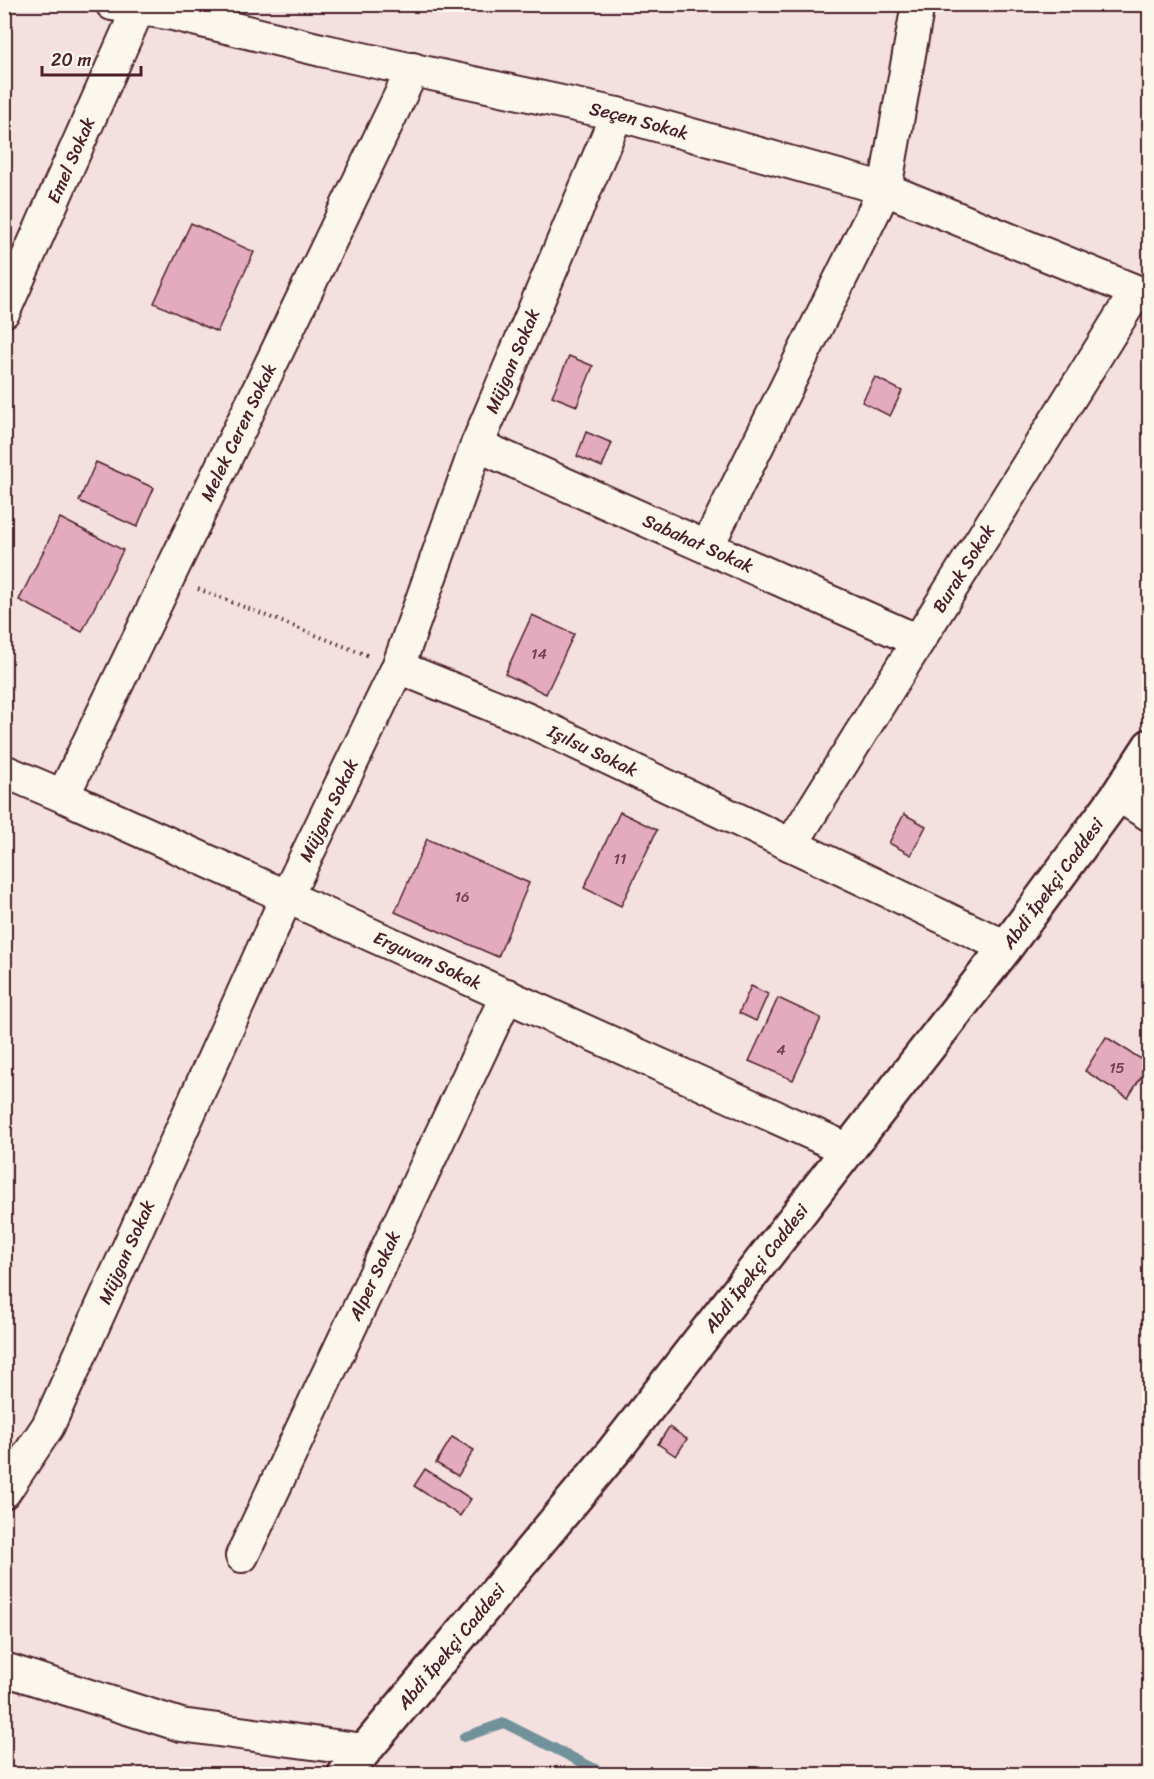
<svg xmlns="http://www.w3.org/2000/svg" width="1154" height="1779" viewBox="0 0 1154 1779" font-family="Sriracha,sans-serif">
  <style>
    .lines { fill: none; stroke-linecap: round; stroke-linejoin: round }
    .stream { stroke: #72929b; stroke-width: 10 }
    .building { fill: #e4abbe; stroke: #4a1f2b; stroke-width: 1.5 }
    .minor-casing { stroke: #4a1f2b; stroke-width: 36 }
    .tertiary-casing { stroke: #4a1f2b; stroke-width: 38 }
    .path { stroke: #4a1f2b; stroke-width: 4; stroke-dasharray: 1.5 4.5; stroke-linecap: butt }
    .minor { stroke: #fbf7ec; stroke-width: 32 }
    .tertiary { stroke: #fbf7ec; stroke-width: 33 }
    .labels { text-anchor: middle; stroke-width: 6; stroke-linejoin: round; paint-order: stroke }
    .number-label { font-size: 15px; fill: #704250 }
    .street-label { font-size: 18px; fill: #4a1f2b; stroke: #fbf7ec }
  </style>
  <rect width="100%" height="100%" fill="#f4e0de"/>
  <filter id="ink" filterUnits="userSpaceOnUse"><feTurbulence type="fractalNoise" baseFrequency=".0167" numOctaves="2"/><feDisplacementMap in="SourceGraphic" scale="12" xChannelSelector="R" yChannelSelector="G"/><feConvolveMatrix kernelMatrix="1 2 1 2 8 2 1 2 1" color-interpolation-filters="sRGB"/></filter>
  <g filter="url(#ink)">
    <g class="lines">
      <path class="stream" d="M464 1737 504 1723 605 1774"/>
    </g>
    <g class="building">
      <path d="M191 223 254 252 217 332 154 303Z"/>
      <path d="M569 356 593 366 577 406 552 396Z"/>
      <path d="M875 377 902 391 890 416 862 402Z"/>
      <path d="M586 432 612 443 602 467 577 456Z"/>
      <path d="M96 462 154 488 137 527 79 501Z"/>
      <path d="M60 518 123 550 82 632 19 600Z"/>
      <path d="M532 615 574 634 546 694 505 674Z"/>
      <path d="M620 812 657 830 621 906 584 888Z"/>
      <path d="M904 814 926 826 911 855 889 843Z"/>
      <path d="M427 839 529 883 498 957 395 912Z"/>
      <path d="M751 986 768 994 756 1021 739 1013Z"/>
      <path d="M778 998 821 1018 793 1080 749 1061Z"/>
      <path d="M1106 1037 1149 1064 1128 1098 1085 1071Z"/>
      <path d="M669 1427 687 1439 676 1456 658 1444Z"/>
      <path d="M452 1437 474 1450 458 1476 436 1463Z"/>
      <path d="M425 1469 471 1499 460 1516 414 1486Z"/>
    </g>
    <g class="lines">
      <defs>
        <g id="minor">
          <path id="s1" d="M112 4 173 14 321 50 617 114 885 189 1150 297"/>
          <path id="s2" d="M4 311 138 9"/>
          <path id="s3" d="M477 445 918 641"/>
          <path d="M707 547 885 189 918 4"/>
          <path id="s4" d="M398 667 526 719 1006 947"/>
          <path id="s5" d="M4 771 63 796 849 1150"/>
          <path d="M1118 795 1150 815"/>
          <path id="s6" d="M63 796 413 69"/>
          <path id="s7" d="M791 845 1136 292"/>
          <path id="s8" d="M4 1492 48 1426 287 896 398 667 477 445 617 114"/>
          <path id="s9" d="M242 1556 507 995"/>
          <path d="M4 1669 181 1725 364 1750"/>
        </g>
        <g id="tertiary">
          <path id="s10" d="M345 1774 614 1451 1006 947 1118 795 1150 746"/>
        </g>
      </defs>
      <use href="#minor" class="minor-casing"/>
      <use href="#tertiary" class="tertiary-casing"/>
      <path class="path" d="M198 589 369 656"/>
      <use href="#minor" class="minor"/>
      <use href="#tertiary" class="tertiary"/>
    </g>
  </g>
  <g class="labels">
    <g class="number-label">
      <text x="539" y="659">14</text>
      <text x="620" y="864">11</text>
      <text x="462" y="902">16</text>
      <text x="781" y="1055">4</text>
      <text x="1117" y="1073">15</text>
    </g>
    <g class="street-label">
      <text dy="6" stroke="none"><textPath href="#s1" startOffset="540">Seçen Sokak</textPath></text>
      <text dy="6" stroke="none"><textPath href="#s2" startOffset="165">Emel Sokak</textPath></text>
      <text dy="6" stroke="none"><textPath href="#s8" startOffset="1242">Müjgan Sokak</textPath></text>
      <text dy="6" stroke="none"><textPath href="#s6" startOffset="404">Melek Ceren Sokak</textPath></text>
      <text dy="6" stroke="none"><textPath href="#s3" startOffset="242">Sabahat Sokak</textPath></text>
      <text dy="6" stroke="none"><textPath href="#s7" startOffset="326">Burak Sokak</textPath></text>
      <text dy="6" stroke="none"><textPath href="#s4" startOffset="212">Işılsu Sokak</textPath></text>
      <text dy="6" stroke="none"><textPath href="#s8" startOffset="756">Müjgan Sokak</textPath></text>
      <text dy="6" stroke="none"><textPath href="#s10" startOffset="1138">Abdi İpekçi Caddesi</textPath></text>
      <text dy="6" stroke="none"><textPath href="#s5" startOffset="464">Erguvan Sokak</textPath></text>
      <text dy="6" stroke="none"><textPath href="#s8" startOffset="270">Müjgan Sokak</textPath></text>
      <text dy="6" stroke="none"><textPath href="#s10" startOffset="652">Abdi İpekçi Caddesi</textPath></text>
      <text dy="6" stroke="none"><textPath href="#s9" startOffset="310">Alper Sokak</textPath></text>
      <text dy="6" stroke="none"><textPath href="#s10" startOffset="166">Abdi İpekçi Caddesi</textPath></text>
    </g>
  </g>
  <rect width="1154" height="1779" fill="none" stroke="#fbf7ec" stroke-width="24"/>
  <rect x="12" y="12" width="1130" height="1755" fill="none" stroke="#4a1f2b" stroke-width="2" filter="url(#ink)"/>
  <path d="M42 66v9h99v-9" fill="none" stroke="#4a1f2b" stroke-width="3"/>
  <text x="51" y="66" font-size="18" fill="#4a1f2b" stroke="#fbf7ec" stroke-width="4.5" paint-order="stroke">20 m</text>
</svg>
